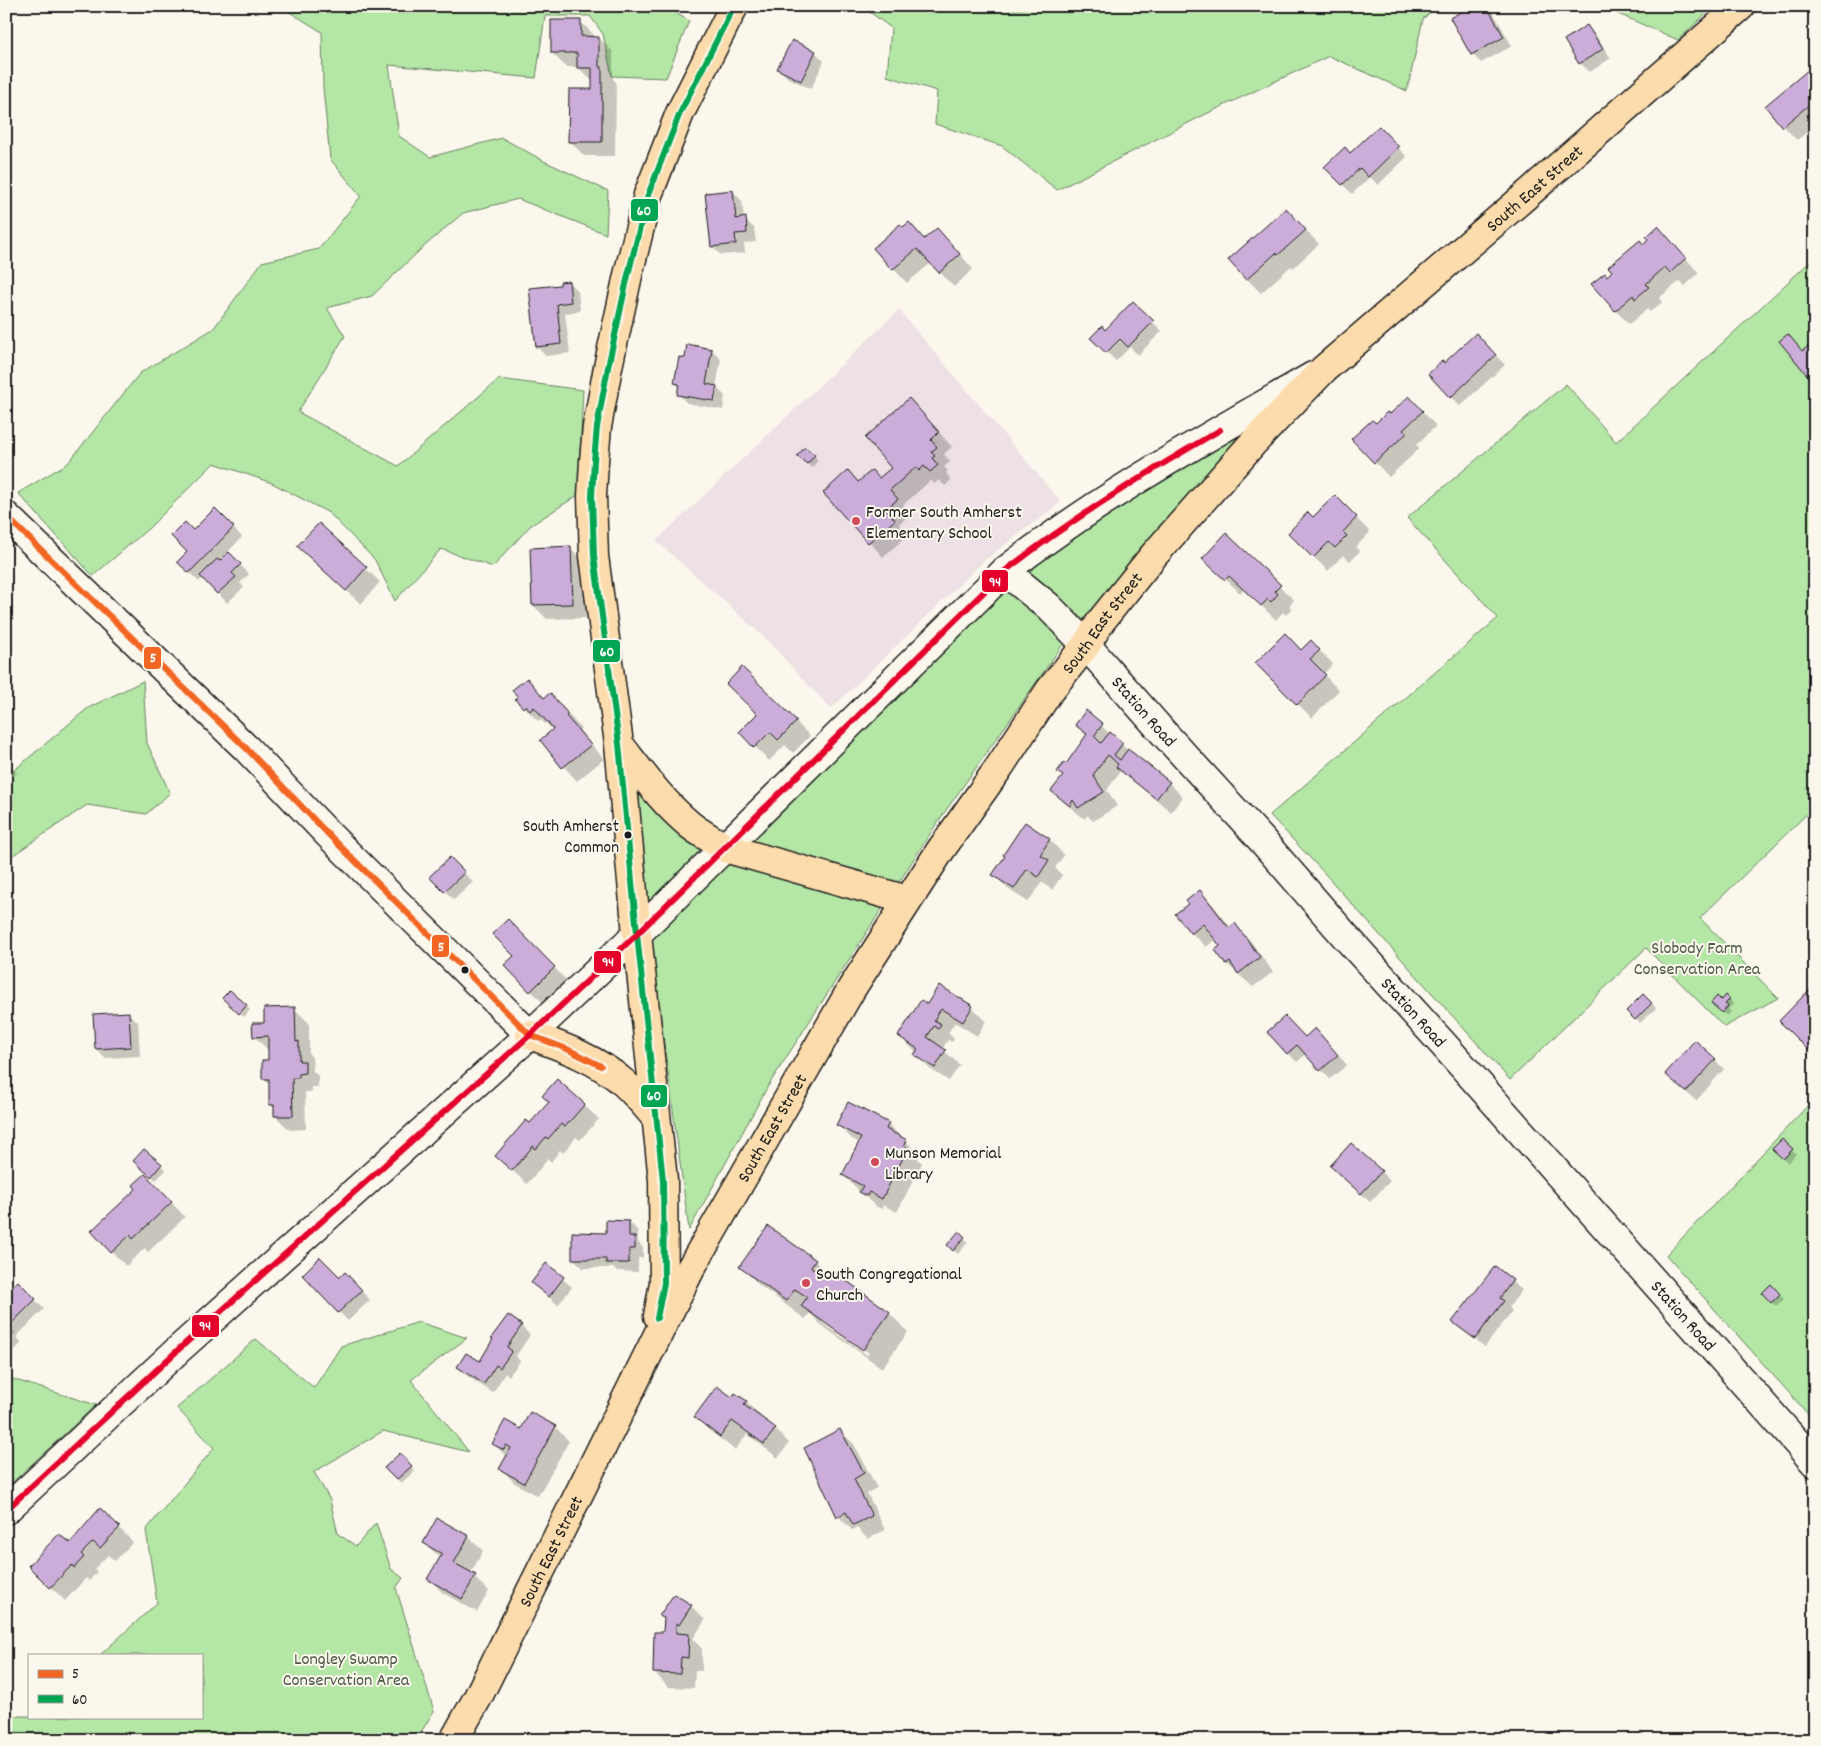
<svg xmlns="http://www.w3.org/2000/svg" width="1821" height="1746" viewBox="0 0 1821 1746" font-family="Dekko,sans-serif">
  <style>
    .built { fill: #ede1e6 }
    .green { fill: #b4e6a6; stroke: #688161 }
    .shadow { fill: #0003; fill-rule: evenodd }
    .building { fill: #ccadd9; stroke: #1c1c1c }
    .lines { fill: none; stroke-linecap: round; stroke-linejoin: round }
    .minor-casing { stroke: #1c1c1c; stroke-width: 31 }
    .major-casing { stroke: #1c1c1c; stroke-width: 31 }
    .minor { stroke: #fbf7ec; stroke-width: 28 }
    .major { stroke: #fcdcac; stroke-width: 28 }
    .bus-1-casing { stroke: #fbf7ec; stroke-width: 10 }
    .bus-2-casing { stroke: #fbf7ec; stroke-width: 10 }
    .bus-3-casing { stroke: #fbf7ec; stroke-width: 10 }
    .bus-1 { stroke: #f26522; stroke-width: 6 }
    .bus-2 { stroke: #00a651; stroke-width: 6 }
    .bus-3 { stroke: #e4002b; stroke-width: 6 }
    .poi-dot { fill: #d1495b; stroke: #fbf7ec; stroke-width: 2 }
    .bus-dot { fill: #1c1c1c; stroke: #fbf7ec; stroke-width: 2 }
    .labels { text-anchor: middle; stroke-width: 4; stroke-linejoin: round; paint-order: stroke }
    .bus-label { font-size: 17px; fill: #1c1c1c; stroke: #fbf7ec; text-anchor: end }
    .street-label { font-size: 18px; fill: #1c1c1c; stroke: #fbf7ec }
    .poi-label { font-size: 18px; fill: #1c1c1c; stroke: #fbf7ec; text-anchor: start }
    .park-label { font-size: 18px; fill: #4a5945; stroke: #fbf7ec }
    .line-badge { stroke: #fbf7ec; stroke-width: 2 }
    .badge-label { font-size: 14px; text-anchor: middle; font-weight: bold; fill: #fff }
  </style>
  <rect width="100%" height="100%" fill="#fbf7ec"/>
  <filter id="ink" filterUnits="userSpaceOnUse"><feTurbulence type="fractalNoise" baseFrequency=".02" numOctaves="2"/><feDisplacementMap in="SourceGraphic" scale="10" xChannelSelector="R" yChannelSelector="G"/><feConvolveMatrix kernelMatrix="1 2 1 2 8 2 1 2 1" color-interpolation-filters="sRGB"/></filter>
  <g filter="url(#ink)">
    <path class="built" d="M899 310 1061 502 985 560 831 709 761 634 656 541Z"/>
    <g class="green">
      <path d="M280 6H664L689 21 666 78 612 76 603 34 590 16H545L536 78 389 65 399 136 430 157 502 138 546 162 608 191 606 234 518 199 463 213 420 250 372 296 327 308 345 336 298 412 398 466 499 379 583 390 578 495 530 526 493 567 441 549 395 601 375 560 329 513 272 483 214 463 149 528 93 576 18 493 68 463 140 373 213 329 262 262 319 249 361 196 330 159 323 88 322 32Z"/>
      <path d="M862 6H1010L1014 10 1041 6H1437L1423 19 1407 91 1329 56 1204 115 1057 190 1002 146 935 124 937 91 887 76 891 28Z"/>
      <path d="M1600 6H1714L1678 40Z"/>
      <path d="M1815 257V806L1700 918 1778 998 1724 1027 1646 948 1510 1080 1326 875 1270 815 1498 618 1407 518 1566 384 1616 442Z"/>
      <path d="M1244 429 1241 436 1121 573 1061 647 935 826 768 1086 689 1230 650 938 636 779 727 862 1011 573Z"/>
      <path d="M143 681 147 743 170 793 146 814 87 805 6 860V777L88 708Z"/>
      <path d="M1815 1098V1422L1666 1255Z"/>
      <path d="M419 1322 467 1338 411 1380 469 1452 383 1431 314 1472 330 1500 338 1534 356 1546 376 1523 391 1569 403 1578 396 1588 434 1711 416 1740H6V1716L201 1717V1655H100L157 1603 146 1530 214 1448 177 1408 256 1339 314 1388 341 1346Z"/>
      <path d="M6 1377 96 1405 6 1488Z"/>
    </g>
    <g class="shadow">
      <path d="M1473 6H1488L1492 10 1512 46 1481 63 1472 54Z"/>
      <path d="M580 21 594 35V38H599L613 52V79L616 82 615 156H584L570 141 593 90 592 81 578 67H566L552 53Z"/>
      <path d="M1587 27 1596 36 1611 58 1590 72 1580 63Z"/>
      <path d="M815 52 824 61 811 89 788 78 779 69Z"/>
      <path d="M1815 78V126L1797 140 1783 126Z"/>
      <path d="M1379 127 1407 157 1378 185 1370 177 1352 194 1326 167 1350 155Z"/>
      <path d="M733 191 742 201 744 219 754 228 756 242 744 243 745 253 721 255 712 246Z"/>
      <path d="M1286 210 1319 244 1293 268 1291 266 1261 293 1247 279Z"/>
      <path d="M1658 228 1699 273 1685 286 1680 281 1659 298 1662 302 1650 312 1647 309 1629 324 1615 310 1607 277 1644 245Z"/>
      <path d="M925 240 951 244 973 269 954 287 931 263 907 283 875 249Z"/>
      <path d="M568 282 578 291 580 311 565 313 570 353 546 356 537 347 561 286Z"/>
      <path d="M1133 303 1162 331 1138 355 1130 347 1116 361 1092 338 1105 331Z"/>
      <path d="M1485 344 1505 365 1460 406 1430 374 1445 364Z"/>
      <path d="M688 346 712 350 721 359 716 387 725 396 723 410 687 403 678 394 679 386 676 382 686 360Z"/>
      <path d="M1409 397 1436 426 1416 445 1420 448 1389 477 1353 439 1390 416Z"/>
      <path d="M923 414 952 447 944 454 950 462 944 467 948 471 946 473 951 480 945 486 939 480 934 484 931 480 903 505 911 514 899 524 908 535 883 557 825 493 848 472 859 483 880 479 893 468Z"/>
      <path d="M814 456 818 460 812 468 803 460Z"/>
      <path d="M1335 497 1370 532 1356 547 1360 551 1350 561 1343 555 1328 571 1289 533 1313 519Z"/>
      <path d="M215 510 242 537 228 552 249 574 240 583 244 587 227 603 203 577 199 582 179 562 188 552 193 532Z"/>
      <path d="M319 524 380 582 361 604 313 560Z"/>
      <path d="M1226 535 1294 600 1289 606 1292 609 1286 615 1283 612 1276 620 1244 589 1240 593 1218 572Z"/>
      <path d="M570 548 584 562 586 618 547 619 533 605Z"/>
      <path d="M1311 642 1333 664 1323 674 1339 690 1312 718 1257 663 1301 651Z"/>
      <path d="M742 669 810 736 793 753 785 745 769 761 741 732 758 714Z"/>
      <path d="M527 680 545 699 550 695 564 709 581 729 579 730 604 759 577 781 541 741 555 729 548 721 545 724 540 719 538 721 524 707Z"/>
      <path d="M1086 712 1133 755 1169 783 1183 797 1171 812 1121 770 1107 790 1117 806 1093 821 1087 815 1085 819 1067 805 1053 791 1064 776 1067 766 1087 736 1076 725Z"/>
      <path d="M6 762 17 773 6 784Z"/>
      <path d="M1026 824 1050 840 1064 855 1055 868 1062 875 1052 890 1042 882 1028 902 1008 889 994 875Z"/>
      <path d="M450 859 473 882 454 900 431 877Z"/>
      <path d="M1200 891 1214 906 1231 928 1234 925 1249 939 1273 972 1253 987 1227 964 1222 947 1216 939 1206 947 1192 933 1190 904Z"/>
      <path d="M522 934 568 982 545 1005 506 965 515 956Z"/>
      <path d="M1815 986V1055L1781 1021Z"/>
      <path d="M231 991 250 1010 244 1017 224 998Z"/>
      <path d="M1643 995 1656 1008 1640 1023 1628 1011Z"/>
      <path d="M1725 996 1734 1004 1728 1009 1731 1012 1727 1016 1716 1007Z"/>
      <path d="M928 1006 972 1007 986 1021 977 1036 955 1022 948 1033 954 1039 952 1042 948 1040 942 1049 960 1065 949 1081 930 1069 916 1055 917 1053 899 1036Z"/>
      <path d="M295 1009 309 1023V1054L312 1057 313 1071 318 1076V1087H312V1092H305L306 1129 290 1130 275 1116V1109L270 1104V1085L263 1078 270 1061 268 1050 254 1036 265 1024Z"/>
      <path d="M128 1013 138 1022 140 1056 106 1058 96 1049Z"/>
      <path d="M1285 1018 1305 1038 1324 1039 1347 1065 1330 1079 1306 1054 1297 1062 1288 1053Z"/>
      <path d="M1715 1060 1724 1069 1696 1101 1676 1083Z"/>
      <path d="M557 1081 599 1119 580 1140 576 1137 563 1153 560 1150 551 1162 548 1159 527 1184 497 1156 530 1125 550 1102Z"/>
      <path d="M888 1124 920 1155 918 1159 922 1163 897 1212 883 1205 882 1209 875 1206 843 1175 860 1143 852 1139 838 1125Z"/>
      <path d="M1782 1141 1796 1154 1788 1163 1774 1149Z"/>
      <path d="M145 1151 166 1170 156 1180 139 1165Z"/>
      <path d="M1381 1172 1390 1181 1370 1202 1341 1175Z"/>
      <path d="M159 1189 185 1217 148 1252 145 1248 126 1266 112 1252Z"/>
      <path d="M629 1222 638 1231V1242L643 1248V1258H638V1272L617 1271 613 1268H583L573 1258 607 1234Z"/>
      <path d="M959 1233 968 1242 958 1254 948 1245Z"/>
      <path d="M815 1261 830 1277 833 1273 889 1313 908 1332 882 1368 821 1325 810 1313 805 1319 759 1285 741 1266ZM822 1319 869 1353 867 1355 822 1323Z"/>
      <path d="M546 1265 572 1287 558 1305 532 1282Z"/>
      <path d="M1495 1268 1522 1290 1509 1307 1512 1311 1485 1347 1454 1322Z"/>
      <path d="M304 1275 340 1279 354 1283 370 1300 348 1321Z"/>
      <path d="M18 1283 44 1309 16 1337 22 1343 6 1358V1299Z"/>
      <path d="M1771 1286 1784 1299 1776 1306 1763 1293Z"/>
      <path d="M521 1326 530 1335 516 1356 520 1361 509 1376 505 1373 493 1393 467 1376 458 1367 480 1363Z"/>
      <path d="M735 1394 746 1402 761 1416 760 1418 775 1429 789 1443 778 1458 747 1434 735 1450 710 1431 696 1417 732 1399Z"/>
      <path d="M555 1427 569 1441 538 1496 515 1483 501 1469 507 1457 493 1443 522 1430Z"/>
      <path d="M839 1430 854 1444 877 1488 867 1493 885 1530 868 1539 857 1528 852 1530 838 1516Z"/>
      <path d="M400 1455 415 1471 401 1483 386 1468Z"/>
      <path d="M438 1519 469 1537 483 1551 470 1574 489 1591 477 1612 443 1593 429 1579 441 1558 424 1543Z"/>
      <path d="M119 1528 133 1542 115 1561 108 1555 94 1569 97 1572 89 1581 86 1578 65 1601 30 1566 70 1545Z"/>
      <path d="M691 1606 705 1620 693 1639 702 1649V1671H695L694 1688 668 1687 654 1672 664 1634 665 1620 661 1616Z"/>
    </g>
    <g class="building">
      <path d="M1471 6H1487L1504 37 1471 55 1450 18Z"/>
      <path d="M551 20H581V36L599 37V67H602V142H568L569 89H592V68H577V53H551Z"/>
      <path d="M1587 25 1603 49 1579 64 1564 40Z"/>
      <path d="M792 40 816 51 801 81 777 69Z"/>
      <path d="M1808 70 1815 78V100L1782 127 1765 106Z"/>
      <path d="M1379 126 1399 147 1368 177 1360 168 1342 185 1324 167 1345 147 1350 153Z"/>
      <path d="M733 190 736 219 746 217 747 233 735 234 736 244 711 247 705 193Z"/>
      <path d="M1286 208 1306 230 1278 255 1276 253 1246 280 1228 260Z"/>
      <path d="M909 222 924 239 937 228 960 254 939 273 917 249 892 270 873 248 900 224 903 227Z"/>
      <path d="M1658 226 1686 258 1670 273 1665 267 1646 284 1649 287 1635 299 1633 295 1615 311 1591 284 1605 273 1607 276 1612 271 1608 267 1640 240 1643 244 1648 239 1646 237Z"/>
      <path d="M569 281 571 302 557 304 561 344 536 347 529 288 560 285V282Z"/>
      <path d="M1133 301 1154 321 1128 347 1120 339 1106 353 1090 338 1102 326 1105 330Z"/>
      <path d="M1476 333 1496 355 1450 398 1428 374 1443 360 1444 363Z"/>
      <path d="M1788 334 1802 351 1811 344 1815 348V379L1812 381 1779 341Z"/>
      <path d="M687 344 712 349 706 384 717 386 714 401 677 395 679 384 674 383 679 357 685 358Z"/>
      <path d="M1409 396 1423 411 1403 430 1407 433 1374 463 1351 439 1372 420 1376 423 1387 412 1390 414Z"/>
      <path d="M909 398 939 432 931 440 937 447 931 452 935 456 932 458 938 465 930 472 924 466 919 471 916 467 890 490 898 499 886 509 895 520 868 543 823 493 848 470 858 482 872 470 879 478 891 468 865 438Z"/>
      <path d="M805 447 815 455 807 464 797 456Z"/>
      <path d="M1335 495 1357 517 1343 532 1347 536 1335 548 1329 542 1313 558 1288 533 1308 512 1313 517Z"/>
      <path d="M215 508 234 527 189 573 177 562 187 552 171 536 185 522 193 530Z"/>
      <path d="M319 523 367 567 346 591 297 546Z"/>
      <path d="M1226 533 1281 585 1275 591 1278 594 1271 602 1268 599 1261 606 1229 576 1225 580 1202 559Z"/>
      <path d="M571 546 573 604 532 605 530 548Z"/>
      <path d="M229 552 241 564 232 573 236 577 217 594 200 576 217 559 220 561Z"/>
      <path d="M1285 633 1301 650 1311 640 1320 650 1310 659 1326 675 1297 705 1255 663Z"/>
      <path d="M742 667 797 721 778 740 770 732 754 748 739 732 757 714 726 684Z"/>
      <path d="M527 678 544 698 550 693 568 714 566 716 591 745 562 768 540 740 553 729 534 707 530 711 526 705 523 708 515 699 518 697 512 690Z"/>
      <path d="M1086 710 1103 724 1094 736 1101 743 1110 732 1123 743 1114 755 1120 760 1128 749 1170 782 1156 799 1116 767 1118 764 1108 755 1093 775 1104 792 1078 808 1073 800 1070 806 1051 791 1063 776 1057 772 1064 762 1066 764 1087 734 1075 725Z"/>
      <path d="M1815 818V830L1809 825Z"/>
      <path d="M1025 822 1050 839 1040 855 1049 860 1038 877 1027 869 1014 889 992 875 1005 856 1003 855Z"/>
      <path d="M450 857 465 872 444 892 429 877Z"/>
      <path d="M1200 890 1229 928 1235 923 1260 957 1238 974 1230 962 1226 965 1215 950 1220 946 1203 924 1191 934 1175 914 1188 904 1186 901Z"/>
      <path d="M508 919 555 967 530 992 504 965 514 956 492 934Z"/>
      <path d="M1815 984V1050L1811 1047 1808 1050 1779 1021Z"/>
      <path d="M939 985 973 1006 963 1022 941 1009 934 1020 941 1024 938 1029 934 1026 927 1037 946 1050 935 1068 914 1055 918 1049 898 1036 921 1000 927 1004Z"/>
      <path d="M230 990 247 1005 239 1014 222 998Z"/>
      <path d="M1643 994 1652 1003 1635 1020 1626 1011Z"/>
      <path d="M1725 995 1730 999 1725 1004 1728 1006 1722 1013 1711 1003 1717 996 1721 1000Z"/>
      <path d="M295 1007 296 1042 299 1041V1061H305V1073L299 1074V1078H292L293 1116H274V1105H269V1079H262V1060H268V1036L253 1037 252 1023H264V1008Z"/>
      <path d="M129 1012 131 1047 95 1049 93 1014Z"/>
      <path d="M1285 1016 1305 1037 1315 1028 1338 1055 1320 1071 1297 1045 1287 1054 1267 1032Z"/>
      <path d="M1695 1040 1716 1059 1686 1092 1665 1074Z"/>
      <path d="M557 1079 585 1104 565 1127 561 1124 548 1139 546 1137 536 1149 533 1146 512 1171 495 1156 526 1120 530 1123 549 1102 542 1096Z"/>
      <path d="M848 1102 889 1123 886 1129 907 1140 904 1146 908 1148 882 1199 869 1192 867 1196 859 1192 863 1186 842 1175 861 1138 836 1125Z"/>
      <path d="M1782 1139 1793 1149 1783 1159 1772 1149Z"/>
      <path d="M1351 1143 1382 1171 1361 1194 1330 1166Z"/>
      <path d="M144 1149 162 1164 151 1177 133 1161Z"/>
      <path d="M145 1174 172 1202 133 1239 130 1235 111 1253 91 1231 136 1189 133 1185Z"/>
      <path d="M606 1220 629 1221V1237H635V1249H629V1263H606V1259H572V1232L606 1233Z"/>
      <path d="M768 1226 816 1260 811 1267 828 1278 833 1271 890 1312 863 1350 801 1306 807 1297 795 1289 786 1301 739 1267Z"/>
      <path d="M959 1231 965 1237 953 1251 947 1245Z"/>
      <path d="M320 1257 340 1277 345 1272 362 1290 338 1313 302 1275Z"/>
      <path d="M546 1263 564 1277 549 1297 531 1283Z"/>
      <path d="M1495 1266 1513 1280 1500 1298 1504 1301 1475 1339 1452 1322Z"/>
      <path d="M18 1281 36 1299 8 1327 14 1333 6 1340V1292Z"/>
      <path d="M1771 1284 1780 1294 1771 1303 1762 1293Z"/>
      <path d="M508 1315 522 1325 507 1347 512 1351 500 1368 496 1365 484 1384 457 1367 466 1353 480 1361 493 1339 491 1338Z"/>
      <path d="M717 1386 732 1397 735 1393 747 1401 744 1405 776 1428 764 1444 732 1421 720 1437 694 1417Z"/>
      <path d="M530 1412 556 1426 524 1483 499 1469 511 1448 506 1445 504 1450 492 1444 505 1420 521 1429Z"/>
      <path d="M840 1429 864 1473 854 1479 872 1516 853 1525 846 1512 837 1517 804 1448Z"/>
      <path d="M400 1453 412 1466 396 1480 384 1468Z"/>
      <path d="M100 1508 120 1527 100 1548 93 1542 81 1554 84 1557 74 1568 72 1565 50 1588 28 1566 59 1534 70 1543Z"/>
      <path d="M437 1518 469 1536 454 1563 476 1575 462 1599 427 1579 442 1554 423 1543Z"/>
      <path d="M674 1594 692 1605 679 1625 676 1623V1633L689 1634 688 1658 681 1657 680 1674 653 1673 654 1632H663L664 1618 659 1616Z"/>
      <path d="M608 1738 633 1740H608Z"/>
    </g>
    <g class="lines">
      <defs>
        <g id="minor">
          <path d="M6 516 247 749 327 833 530 1035"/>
          <path id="s1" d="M1005 571 1049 607 1086 645 1160 729 1260 838 1346 937 1443 1044 1815 1463"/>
          <path d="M6 1510 179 1349 530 1035 637 934 1005 571C1101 496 1208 437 1313 376"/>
        </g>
        <g id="major">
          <path d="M619 744C641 772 662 802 690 825 701 834 713 839 725 848L907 900"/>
          <path d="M530 1035C563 1047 597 1059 624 1083 636 1094 646 1106 656 1118"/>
          <path d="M658 1316 664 1283 663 1180 637 934 619 744 594 556 592 496 594 461 597 427 608 367 628 275 648 195 680 113 734 6"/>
          <path id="s2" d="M454 1740 478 1697 691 1268 852 988 940 851 998 769 1050 690 1086 645 1101 621 1154 555 1253 443 1324 369 1522 199 1741 6"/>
        </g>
      </defs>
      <use href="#minor" class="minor-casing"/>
      <use href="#major" class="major-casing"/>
      <use href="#minor" class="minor"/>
      <use href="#major" class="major"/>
      <defs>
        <path id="bus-1" d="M6 516 247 749 327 833 530 1035 567 1049 601 1066"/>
        <path id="bus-2" d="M657 1318 664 1283 663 1180 637 934 619 744 594 556 592 496 594 461 597 427 608 367 628 275 648 195 680 113 734 6"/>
        <path id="bus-3" d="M6 1510 179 1349 530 1035 637 934 1005 571C1073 518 1146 473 1220 430"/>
      </defs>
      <use href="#bus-1" class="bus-1-casing"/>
      <use href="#bus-2" class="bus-2-casing"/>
      <use href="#bus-3" class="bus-3-casing"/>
      <use href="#bus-1" class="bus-1"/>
      <use href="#bus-2" class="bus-2"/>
      <use href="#bus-3" class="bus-3"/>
    </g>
  </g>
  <g class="poi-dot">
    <circle cx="856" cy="521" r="5"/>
    <circle cx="875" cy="1162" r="5"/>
    <circle cx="806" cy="1283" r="5"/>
  </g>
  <g class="bus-dot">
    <circle cx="628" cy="835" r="4.5"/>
    <circle cx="465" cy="970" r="4.5"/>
  </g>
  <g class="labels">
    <g class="bus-label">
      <text x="619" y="831">South Amherst<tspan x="619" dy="21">Common</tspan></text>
    </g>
    <g class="street-label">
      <text dy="6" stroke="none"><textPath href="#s2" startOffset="1909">South East Street</textPath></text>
      <text dy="6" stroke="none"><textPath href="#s2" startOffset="1294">South East Street</textPath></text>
      <text dy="6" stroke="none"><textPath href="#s1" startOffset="198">Station Road</textPath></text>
      <text dy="6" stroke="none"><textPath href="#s1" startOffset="602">Station Road</textPath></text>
      <text dy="6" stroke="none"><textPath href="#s2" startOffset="690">South East Street</textPath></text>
      <text dy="6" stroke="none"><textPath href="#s1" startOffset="1008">Station Road</textPath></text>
      <text dy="6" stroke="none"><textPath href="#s2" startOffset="212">South East Street</textPath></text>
    </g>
    <g class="poi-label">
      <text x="866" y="517">Former South Amherst<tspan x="866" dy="21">Elementary School</tspan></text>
      <text x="885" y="1158">Munson Memorial<tspan x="885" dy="21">Library</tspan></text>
      <text x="816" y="1279">South Congregational<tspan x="816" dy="21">Church</tspan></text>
    </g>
    <g class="park-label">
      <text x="1697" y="953">Slobody Farm<tspan x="1697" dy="21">Conservation Area</tspan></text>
      <text x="346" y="1664">Longley Swamp<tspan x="346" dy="21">Conservation Area</tspan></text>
    </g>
  </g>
  <g class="line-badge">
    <rect x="630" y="198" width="29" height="24" rx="5" fill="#00a651"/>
    <rect x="981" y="569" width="28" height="24" rx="5" fill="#e4002b"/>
    <rect x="592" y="639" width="29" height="24" rx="5" fill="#00a651"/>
    <rect x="143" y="646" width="19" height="24" rx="5" fill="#f26522"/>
    <rect x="431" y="934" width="19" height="24" rx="5" fill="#f26522"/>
    <rect x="593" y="950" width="29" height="24" rx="5" fill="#e4002b"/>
    <rect x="640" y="1084" width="28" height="24" rx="5" fill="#00a651"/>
    <rect x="191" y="1314" width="29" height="24" rx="5" fill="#e4002b"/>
  </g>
  <g class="badge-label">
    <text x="644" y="215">60</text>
    <text x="995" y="586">94</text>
    <text x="607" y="656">60</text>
    <text x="153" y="662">5</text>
    <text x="441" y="951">5</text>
    <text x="608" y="966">94</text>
    <text x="654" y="1100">60</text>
    <text x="205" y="1330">94</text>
  </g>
  <rect width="1821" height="1746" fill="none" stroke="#fbf7ec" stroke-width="25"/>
  <rect x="12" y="12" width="1796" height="1721" fill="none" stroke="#1c1c1c" stroke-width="2" filter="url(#ink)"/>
  <rect x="28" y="1654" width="175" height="65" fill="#fbf7ec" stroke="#a29f99"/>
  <rect x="38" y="1670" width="25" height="8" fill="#f26522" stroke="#a29f99"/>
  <text x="72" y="1678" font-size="15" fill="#1c1c1c">5</text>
  <rect x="38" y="1695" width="25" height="8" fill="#00a651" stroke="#a29f99"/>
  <text x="72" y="1704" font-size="15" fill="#1c1c1c">60</text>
</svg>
